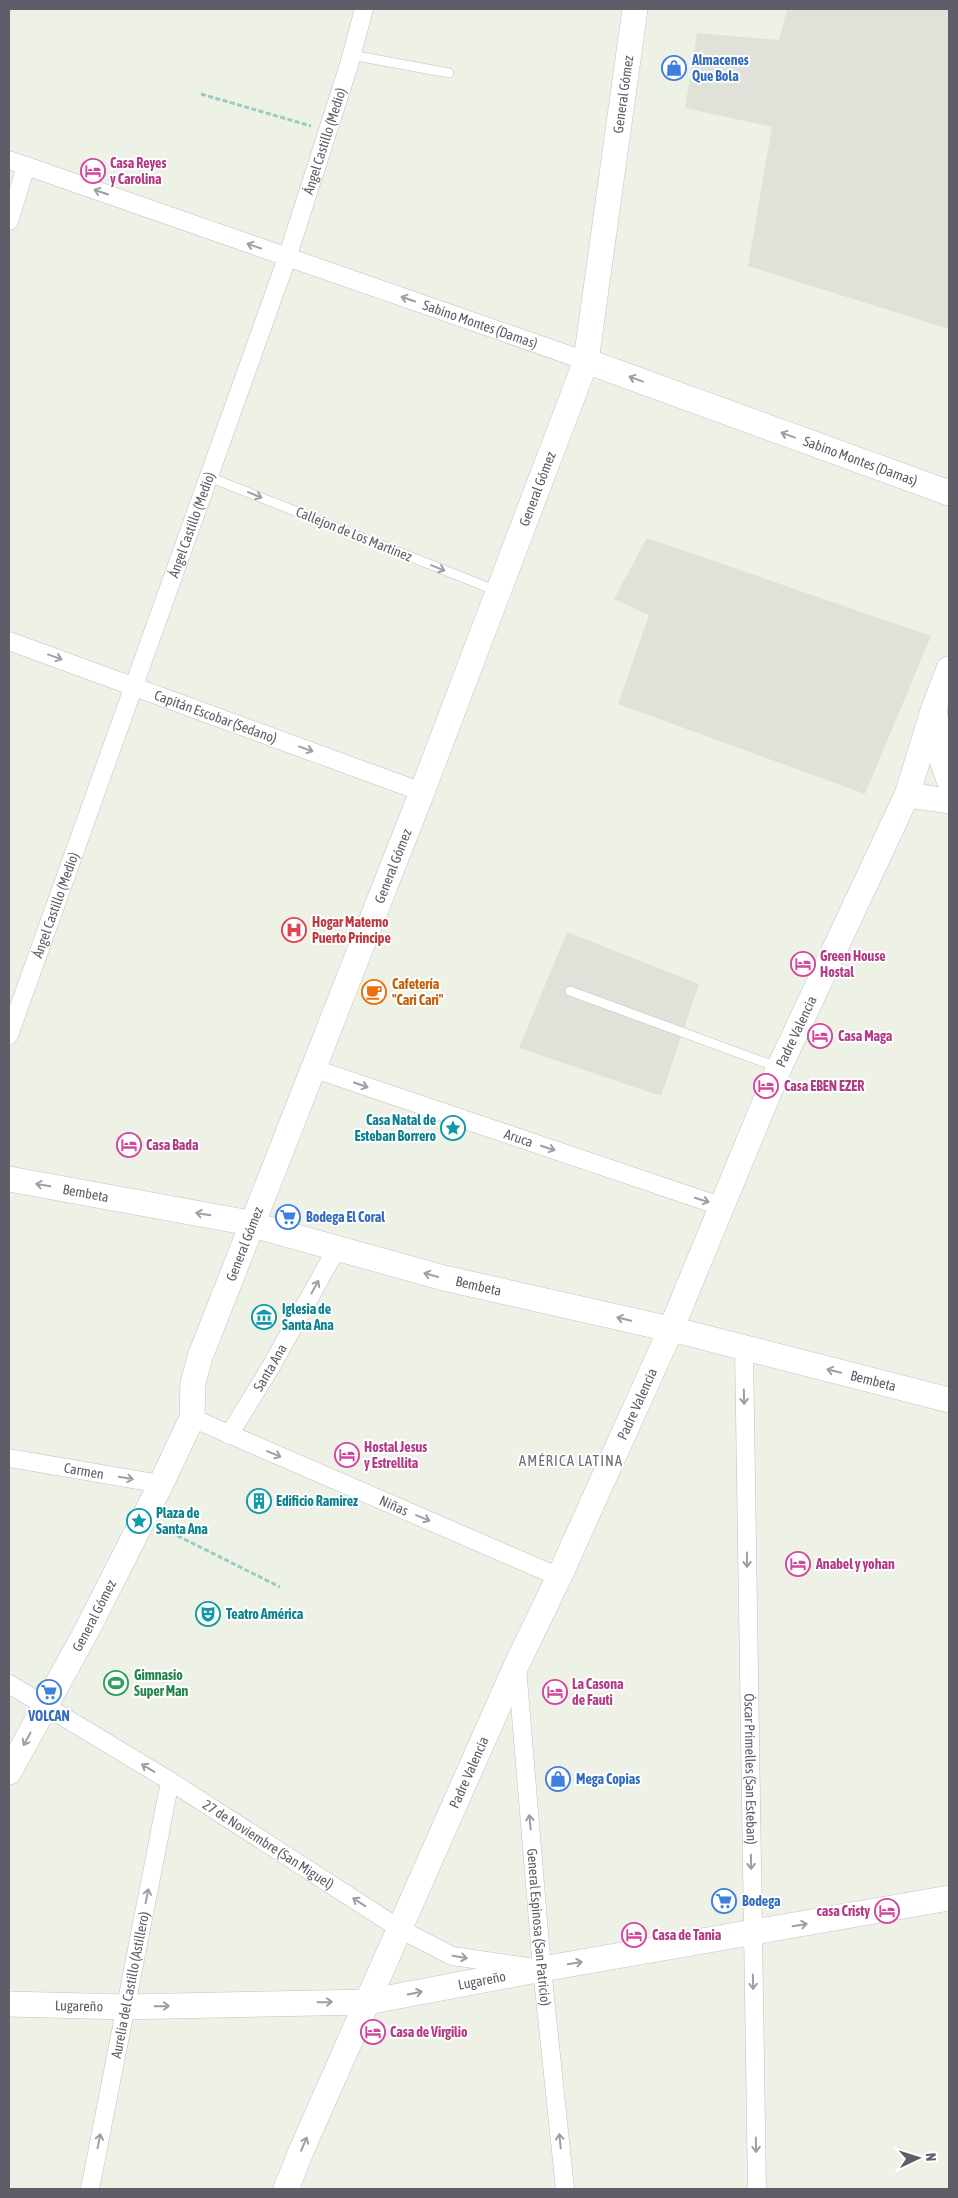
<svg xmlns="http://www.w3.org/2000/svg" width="958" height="2198" viewBox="0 0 958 2198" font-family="'Asap Condensed',sans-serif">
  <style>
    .industrial { fill: #e0e2da }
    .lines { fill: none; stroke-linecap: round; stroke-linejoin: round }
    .lane-casing { stroke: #c1bfc7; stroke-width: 10 }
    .street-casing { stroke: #c1bfc7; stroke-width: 19 }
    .secondary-casing { stroke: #c4c2cc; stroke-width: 26 }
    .path { stroke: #99cbc5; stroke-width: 3; stroke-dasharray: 5 2.5; stroke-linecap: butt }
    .lane { stroke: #fff; stroke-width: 9 }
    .street { stroke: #fff; stroke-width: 18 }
    .secondary { stroke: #fff; stroke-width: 25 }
    .oneway { stroke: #9f9ea4 }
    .labels { text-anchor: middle; stroke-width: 4; stroke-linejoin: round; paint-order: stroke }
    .shop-label { font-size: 14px; font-weight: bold; fill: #366cbe; stroke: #fff; text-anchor: start }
    .street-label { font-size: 14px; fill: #5f5d67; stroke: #fff }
    .hotel-label { font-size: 14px; font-weight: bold; fill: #b23c85; stroke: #fff; text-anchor: start }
    .health-label { font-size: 14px; font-weight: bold; fill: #be3a42; stroke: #fff; text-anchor: start }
    .food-label { font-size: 14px; font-weight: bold; fill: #c56008; stroke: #fff; text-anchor: start }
    .culture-label { font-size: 14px; font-weight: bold; fill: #0d838f; stroke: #fff; text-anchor: start }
    .leisure-label { font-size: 14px; font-weight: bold; fill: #27864d; stroke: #fff; text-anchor: start }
    .neighbourhood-label { font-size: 15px; letter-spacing: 1px; fill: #6f6e7a; stroke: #fff }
  </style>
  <rect width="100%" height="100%" fill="#edf1e6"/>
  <g class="industrial">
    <path d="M787 9H949V329L748 266 772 127 685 108 697 33 779 40Z"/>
    <path d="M647 538 931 636 865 794 618 704 649 615 614 599Z"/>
    <path d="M567 932 699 984 661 1096 519 1048Z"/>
  </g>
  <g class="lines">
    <defs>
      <g id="lane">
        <path d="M351 55 449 73"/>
        <path d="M209 477 497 591"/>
        <path d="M570 991 777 1067"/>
      </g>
      <g id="street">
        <path id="s1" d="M9 160 586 361"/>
        <path d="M9 221 26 166"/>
        <path id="s2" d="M9 641 422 792"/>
        <path id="s3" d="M9 1035 287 258 348 68 364 9"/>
        <path id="s4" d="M315 1069 723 1207"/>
        <path id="s5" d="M744 1349 757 2189"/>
        <path id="s6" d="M192 1418 559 1577"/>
        <path id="s7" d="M229 1435 269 1370 337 1248"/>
        <path id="s8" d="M9 1458 161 1484"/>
        <path id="s9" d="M517 1667 542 1969 565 2189"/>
        <path id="s10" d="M9 1684 170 1781 400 1929 452 1956 528 1967"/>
        <path id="s11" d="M90 2189 170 1781"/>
      </g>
      <g id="secondary">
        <path id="s12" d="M586 361 949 493"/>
        <path d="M935 715 941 757 949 780"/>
        <path d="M907 795 949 801"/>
        <path id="s13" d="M9 1179 239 1221 444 1278 683 1332 949 1400"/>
        <path id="s14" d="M9 1772 87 1630 161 1484 192 1418 193 1383 200 1357 422 792 586 361 635 9"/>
        <path id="s15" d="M9 2004 125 2007 367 2002 542 1969 949 1898"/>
        <path id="s16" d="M286 2189 302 2149 516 1666 559 1577 671 1329 779 1068 907 795 934 708 949 669"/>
      </g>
    </defs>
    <use href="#lane" class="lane-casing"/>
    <use href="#street" class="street-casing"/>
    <use href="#secondary" class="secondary-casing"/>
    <g class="path">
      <path d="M201 94 311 126"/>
      <path d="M164 1529 280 1587"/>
    </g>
    <use href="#lane" class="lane"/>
    <use href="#street" class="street"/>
    <use href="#secondary" class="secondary"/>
  </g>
  <defs><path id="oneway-shaft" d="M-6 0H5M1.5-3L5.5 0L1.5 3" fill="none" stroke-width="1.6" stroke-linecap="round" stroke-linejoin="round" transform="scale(1.25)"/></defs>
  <g class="oneway">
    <use href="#oneway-shaft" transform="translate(101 192) rotate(-161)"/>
    <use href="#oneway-shaft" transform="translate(254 246) rotate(-161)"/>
    <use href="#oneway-shaft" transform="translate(408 299) rotate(-161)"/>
    <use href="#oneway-shaft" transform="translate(636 379) rotate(-160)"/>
    <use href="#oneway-shaft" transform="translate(788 435) rotate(-160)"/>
    <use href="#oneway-shaft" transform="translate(255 495) rotate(22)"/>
    <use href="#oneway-shaft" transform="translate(438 568) rotate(22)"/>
    <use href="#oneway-shaft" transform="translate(55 657) rotate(20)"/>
    <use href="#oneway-shaft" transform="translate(306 749) rotate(20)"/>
    <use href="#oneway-shaft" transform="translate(361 1085) rotate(19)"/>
    <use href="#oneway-shaft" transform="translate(548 1148) rotate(18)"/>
    <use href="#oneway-shaft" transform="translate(43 1185) rotate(-170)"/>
    <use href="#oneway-shaft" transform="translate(702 1200) rotate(18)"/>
    <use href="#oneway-shaft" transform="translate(203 1214) rotate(-170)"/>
    <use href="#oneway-shaft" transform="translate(431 1275) rotate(-164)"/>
    <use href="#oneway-shaft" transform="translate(315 1287) rotate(-61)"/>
    <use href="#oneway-shaft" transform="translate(624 1319) rotate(-167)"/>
    <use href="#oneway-shaft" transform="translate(834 1371) rotate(-166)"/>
    <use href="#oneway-shaft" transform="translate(744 1397) rotate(89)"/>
    <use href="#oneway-shaft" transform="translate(274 1454) rotate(23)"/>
    <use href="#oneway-shaft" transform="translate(126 1478) rotate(10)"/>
    <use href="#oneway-shaft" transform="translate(423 1518) rotate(23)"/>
    <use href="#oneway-shaft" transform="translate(747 1560) rotate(89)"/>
    <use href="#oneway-shaft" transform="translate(27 1739) rotate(119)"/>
    <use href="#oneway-shaft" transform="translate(148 1768) rotate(-149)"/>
    <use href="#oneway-shaft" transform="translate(530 1822) rotate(-95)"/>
    <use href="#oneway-shaft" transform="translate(751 1862) rotate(89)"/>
    <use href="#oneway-shaft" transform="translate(147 1896) rotate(-79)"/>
    <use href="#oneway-shaft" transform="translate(359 1902) rotate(-147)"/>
    <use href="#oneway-shaft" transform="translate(800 1925) rotate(-10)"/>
    <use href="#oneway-shaft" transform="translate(460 1957) rotate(9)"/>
    <use href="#oneway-shaft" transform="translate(575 1963) rotate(-10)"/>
    <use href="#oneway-shaft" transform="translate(753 1982) rotate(89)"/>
    <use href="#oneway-shaft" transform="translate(415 1993) rotate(-11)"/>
    <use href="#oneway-shaft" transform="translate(325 2002) rotate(-1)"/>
    <use href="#oneway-shaft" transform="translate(162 2006) rotate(-1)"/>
    <use href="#oneway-shaft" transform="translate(99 2141) rotate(-79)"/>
    <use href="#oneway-shaft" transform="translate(560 2141) rotate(-96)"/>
    <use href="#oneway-shaft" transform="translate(304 2144) rotate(-67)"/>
    <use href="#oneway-shaft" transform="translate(756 2145) rotate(89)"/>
  </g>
  <defs>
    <symbol id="shop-ring" viewBox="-11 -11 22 22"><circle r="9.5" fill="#fff" stroke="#3f7fe0" stroke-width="1.5"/><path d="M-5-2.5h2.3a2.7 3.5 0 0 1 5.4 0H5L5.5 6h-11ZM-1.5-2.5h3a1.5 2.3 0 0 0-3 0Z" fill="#3f7fe0"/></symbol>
    <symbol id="hotel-ring" viewBox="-11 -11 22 22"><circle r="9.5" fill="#fff" stroke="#d1479c" stroke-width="1.5"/><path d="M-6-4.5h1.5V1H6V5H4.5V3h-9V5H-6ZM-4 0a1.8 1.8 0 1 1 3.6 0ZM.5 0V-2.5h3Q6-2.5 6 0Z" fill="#d1479c"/></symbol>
    <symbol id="hospital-ring" viewBox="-11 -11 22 22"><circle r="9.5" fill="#fff" stroke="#e0444e" stroke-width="1.5"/><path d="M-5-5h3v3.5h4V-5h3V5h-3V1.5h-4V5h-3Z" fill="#e0444e"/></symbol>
    <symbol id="cafe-ring" viewBox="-11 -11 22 22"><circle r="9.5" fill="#fff" stroke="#e8710a" stroke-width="1.5"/><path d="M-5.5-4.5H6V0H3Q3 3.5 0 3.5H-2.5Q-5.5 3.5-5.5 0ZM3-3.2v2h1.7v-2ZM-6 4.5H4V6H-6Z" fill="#e8710a"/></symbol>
    <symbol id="sight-ring" viewBox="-11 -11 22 22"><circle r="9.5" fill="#fff" stroke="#0f9aa8" stroke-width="1.5"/><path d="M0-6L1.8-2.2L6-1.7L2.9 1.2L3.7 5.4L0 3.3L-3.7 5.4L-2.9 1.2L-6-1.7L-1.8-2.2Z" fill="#0f9aa8"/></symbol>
    <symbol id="supermarket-ring" viewBox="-11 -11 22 22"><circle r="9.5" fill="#fff" stroke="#3f7fe0" stroke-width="1.5"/><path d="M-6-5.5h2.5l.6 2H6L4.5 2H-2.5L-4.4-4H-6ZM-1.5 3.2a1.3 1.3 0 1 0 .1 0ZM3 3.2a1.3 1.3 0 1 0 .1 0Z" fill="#3f7fe0"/></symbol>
    <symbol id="museum-ring" viewBox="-11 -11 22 22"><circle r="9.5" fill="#fff" stroke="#0f9aa8" stroke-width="1.5"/><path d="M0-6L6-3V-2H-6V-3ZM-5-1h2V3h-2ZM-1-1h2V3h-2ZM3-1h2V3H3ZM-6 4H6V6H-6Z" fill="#0f9aa8"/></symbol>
    <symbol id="building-ring" viewBox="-11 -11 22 22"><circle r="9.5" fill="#fff" stroke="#0f9aa8" stroke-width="1.5"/><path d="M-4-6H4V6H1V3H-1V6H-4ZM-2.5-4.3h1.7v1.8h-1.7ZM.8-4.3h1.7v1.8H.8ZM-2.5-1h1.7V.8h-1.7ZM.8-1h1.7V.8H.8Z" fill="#0f9aa8"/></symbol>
    <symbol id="theatre-ring" viewBox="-11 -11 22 22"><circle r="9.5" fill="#fff" stroke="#0f9aa8" stroke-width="1.5"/><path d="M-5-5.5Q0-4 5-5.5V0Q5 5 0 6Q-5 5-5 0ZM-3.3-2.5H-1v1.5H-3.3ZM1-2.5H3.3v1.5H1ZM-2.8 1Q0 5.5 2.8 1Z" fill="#0f9aa8"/></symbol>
    <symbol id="stadium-ring" viewBox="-11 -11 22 22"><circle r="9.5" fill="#fff" stroke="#2e9e5b" stroke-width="1.5"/><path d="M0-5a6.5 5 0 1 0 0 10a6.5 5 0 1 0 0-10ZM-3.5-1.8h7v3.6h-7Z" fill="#2e9e5b"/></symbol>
  </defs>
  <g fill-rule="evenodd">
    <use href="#shop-ring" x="660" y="54" width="28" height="28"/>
    <use href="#hotel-ring" x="79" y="157" width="28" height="28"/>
    <use href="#hospital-ring" x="280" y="916" width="28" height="28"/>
    <use href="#hotel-ring" x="789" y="950" width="28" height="28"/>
    <use href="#cafe-ring" x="360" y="978" width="28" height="28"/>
    <use href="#hotel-ring" x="806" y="1022" width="28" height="28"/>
    <use href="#hotel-ring" x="752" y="1072" width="28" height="28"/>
    <use href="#sight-ring" x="439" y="1114" width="28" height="28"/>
    <use href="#hotel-ring" x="115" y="1131" width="28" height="28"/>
    <use href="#supermarket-ring" x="274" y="1203" width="28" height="28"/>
    <use href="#museum-ring" x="250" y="1303" width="28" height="28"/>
    <use href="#hotel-ring" x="333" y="1441" width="28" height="28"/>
    <use href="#building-ring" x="245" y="1487" width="28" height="28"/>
    <use href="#sight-ring" x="125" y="1507" width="28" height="28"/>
    <use href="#hotel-ring" x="784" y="1550" width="28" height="28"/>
    <use href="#theatre-ring" x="194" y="1600" width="28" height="28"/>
    <use href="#stadium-ring" x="102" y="1669" width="28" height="28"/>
    <use href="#supermarket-ring" x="35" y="1678" width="28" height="28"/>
    <use href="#hotel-ring" x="541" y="1678" width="28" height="28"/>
    <use href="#shop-ring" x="544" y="1765" width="28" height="28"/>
    <use href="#supermarket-ring" x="710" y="1887" width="28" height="28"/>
    <use href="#hotel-ring" x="873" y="1897" width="28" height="28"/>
    <use href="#hotel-ring" x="620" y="1921" width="28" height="28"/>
    <use href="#hotel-ring" x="359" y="2018" width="28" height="28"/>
  </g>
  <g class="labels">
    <g class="shop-label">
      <text x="692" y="65">Almacenes<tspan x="692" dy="16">Que Bola</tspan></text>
      <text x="306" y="1222">Bodega El Coral</text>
      <text x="49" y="1721" text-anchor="middle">VOLCAN</text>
      <text x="576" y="1784">Mega Copias</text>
      <text x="742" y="1906">Bodega</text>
    </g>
    <g class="street-label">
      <text dy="5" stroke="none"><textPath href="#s14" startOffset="1798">General Gómez</textPath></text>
      <text dy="5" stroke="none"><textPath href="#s3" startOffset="948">Ángel Castillo (Medio)</textPath></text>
      <text dy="5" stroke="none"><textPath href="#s1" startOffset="499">Sabino Montes (Damas)</textPath></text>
      <text dy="5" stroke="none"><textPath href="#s12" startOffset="292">Sabino Montes (Damas)</textPath></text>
      <text dy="5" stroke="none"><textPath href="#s14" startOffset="1392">General Gómez</textPath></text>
      <text dy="5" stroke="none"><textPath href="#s3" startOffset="542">Ángel Castillo (Medio)</textPath></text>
      <text transform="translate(354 534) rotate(22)" y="5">Callejon de Los Martinez</text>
      <text dy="5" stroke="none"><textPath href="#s2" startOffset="220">Capitán Escobar (Sedano)</textPath></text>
      <text dy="5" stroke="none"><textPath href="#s14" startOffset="988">General Gómez</textPath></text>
      <text dy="5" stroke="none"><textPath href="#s3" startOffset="138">Ángel Castillo (Medio)</textPath></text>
      <text dy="5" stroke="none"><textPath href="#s16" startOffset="1265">Padre Valencia</textPath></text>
      <text dy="5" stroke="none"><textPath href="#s4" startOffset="215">Aruca</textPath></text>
      <text dy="5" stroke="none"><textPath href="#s13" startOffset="78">Bembeta</textPath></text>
      <text dy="5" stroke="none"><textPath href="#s14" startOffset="582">General Gómez</textPath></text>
      <text dy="5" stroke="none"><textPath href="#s13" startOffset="482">Bembeta</textPath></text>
      <text dy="5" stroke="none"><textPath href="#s7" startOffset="79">Santa Ana</textPath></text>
      <text dy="5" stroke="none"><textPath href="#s13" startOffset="888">Bembeta</textPath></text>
      <text dy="5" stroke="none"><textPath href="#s16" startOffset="860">Padre Valencia</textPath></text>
      <text dy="5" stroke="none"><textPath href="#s8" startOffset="76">Carmen</textPath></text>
      <text dy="5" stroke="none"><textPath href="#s6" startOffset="220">Niñas</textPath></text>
      <text dy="5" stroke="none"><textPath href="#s14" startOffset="178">General Gómez</textPath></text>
      <text dy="5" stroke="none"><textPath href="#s5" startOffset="420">Óscar Primelles (San Esteban)</textPath></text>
      <text dy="5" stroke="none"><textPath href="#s16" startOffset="455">Padre Valencia</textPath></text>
      <text dy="5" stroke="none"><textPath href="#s10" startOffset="305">27 de Noviembre (San Miguel)</textPath></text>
      <text dy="5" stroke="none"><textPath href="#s9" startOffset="261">General Espinosa (San Patricio)</textPath></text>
      <text dy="5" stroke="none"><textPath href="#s15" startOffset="475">Lugareño</textPath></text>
      <text dy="5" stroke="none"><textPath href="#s11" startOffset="208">Aurelia del Castillo (Astillero)</textPath></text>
      <text dy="5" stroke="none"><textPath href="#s15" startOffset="70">Lugareño</textPath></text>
    </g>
    <g class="hotel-label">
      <text x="110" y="168">Casa Reyes<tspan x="110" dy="16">y Carolina</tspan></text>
      <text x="820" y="961">Green House<tspan x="820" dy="16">Hostal</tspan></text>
      <text x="838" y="1041">Casa Maga</text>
      <text x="784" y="1091">Casa EBEN EZER</text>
      <text x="146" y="1150">Casa Bada</text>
      <text x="364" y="1452">Hostal Jesus<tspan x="364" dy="16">y Estrellita</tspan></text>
      <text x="816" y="1569">Anabel y yohan</text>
      <text x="572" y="1689">La Casona<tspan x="572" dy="16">de Fauti</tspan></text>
      <text x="870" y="1916" text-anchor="end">casa Cristy</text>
      <text x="652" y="1940">Casa de Tania</text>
      <text x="390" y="2037">Casa de Virgilio</text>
    </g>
    <g class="health-label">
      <text x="312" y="927">Hogar Materno<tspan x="312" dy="16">Puerto Principe</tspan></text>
    </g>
    <g class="food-label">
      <text x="392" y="989">Cafetería<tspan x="392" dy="16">"Cari Cari"</tspan></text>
    </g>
    <g class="culture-label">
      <text x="436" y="1125" text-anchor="end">Casa Natal de<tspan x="436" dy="16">Esteban Borrero</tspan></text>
      <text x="282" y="1314">Iglesia de<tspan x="282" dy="16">Santa Ana</tspan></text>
      <text x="276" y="1506">Edificio Ramirez</text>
      <text x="156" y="1518">Plaza de<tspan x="156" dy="16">Santa Ana</tspan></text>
      <text x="226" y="1619">Teatro América</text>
    </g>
    <g class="leisure-label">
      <text x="134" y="1680">Gimnasio<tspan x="134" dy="16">Super Man</tspan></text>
    </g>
    <g class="neighbourhood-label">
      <text x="571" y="1466">AMÉRICA LATINA</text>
    </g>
  </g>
  <rect width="958" height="2198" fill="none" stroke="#5f5d67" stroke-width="20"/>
  <g transform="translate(918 2158) rotate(86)" stroke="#ffffff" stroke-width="4" paint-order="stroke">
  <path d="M0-4L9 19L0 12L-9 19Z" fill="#5f5d67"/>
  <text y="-8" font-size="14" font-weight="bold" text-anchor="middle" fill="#5f5d67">N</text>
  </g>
</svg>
